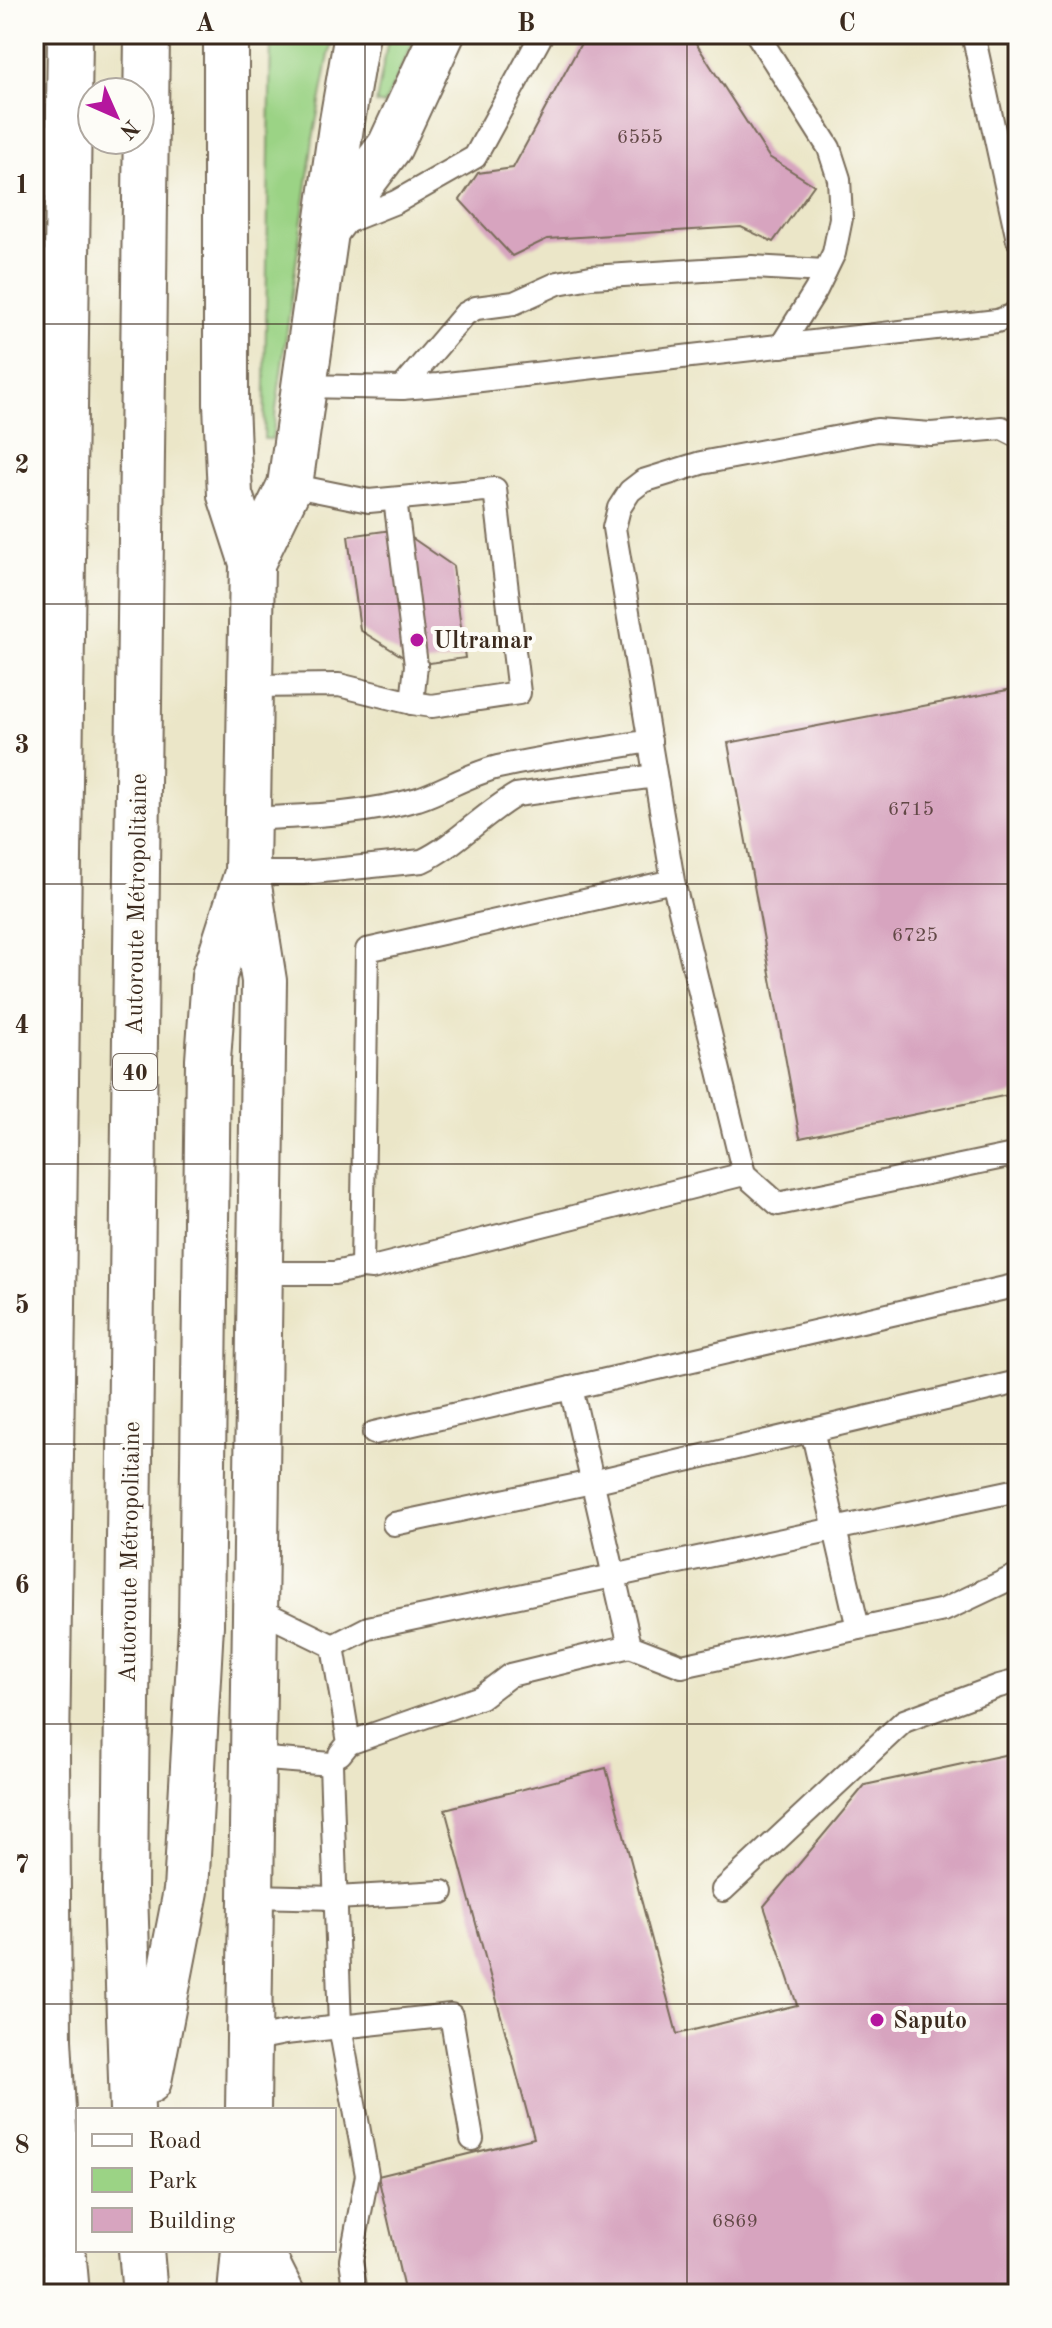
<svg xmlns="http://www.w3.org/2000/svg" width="1052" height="2328" viewBox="0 0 1052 2328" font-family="'Old Standard TT',serif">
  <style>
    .green { fill: #9bd385; stroke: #6b7e52; stroke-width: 2 }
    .building { fill: #d7a4bf }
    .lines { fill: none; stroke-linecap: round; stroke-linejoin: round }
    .lane-casing { stroke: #796c5a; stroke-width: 26 }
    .secondary-casing { stroke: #796c5a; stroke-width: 48 }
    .highway-casing { stroke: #796c5a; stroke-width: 48 }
    .lane { stroke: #fff; stroke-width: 22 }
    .secondary { stroke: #fff; stroke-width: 44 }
    .highway { stroke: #fff; stroke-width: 44 }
    .grid { fill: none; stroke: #3b2a1e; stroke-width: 2; stroke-opacity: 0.55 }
    .poi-dot { fill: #b5179e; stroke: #fdfcf7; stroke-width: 3 }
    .labels { text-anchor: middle; stroke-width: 8; stroke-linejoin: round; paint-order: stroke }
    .number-label { font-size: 20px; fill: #624846 }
    .shield { fill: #fdfcf7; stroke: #75695f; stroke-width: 2 }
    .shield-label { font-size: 22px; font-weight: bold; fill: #3b2a1e }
    .poi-label { font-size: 24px; font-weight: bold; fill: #3b2a1e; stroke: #fdfcf7; text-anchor: start }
    .street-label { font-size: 24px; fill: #3b2a1e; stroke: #fdfcf7 }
    .neatline { fill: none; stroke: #3b2a1e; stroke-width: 3 }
    .grid-label { font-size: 26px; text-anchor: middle; font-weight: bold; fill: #3b2a1e }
  </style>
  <rect width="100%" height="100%" fill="#fdfcf7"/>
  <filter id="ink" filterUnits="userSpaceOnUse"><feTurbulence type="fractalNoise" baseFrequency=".0125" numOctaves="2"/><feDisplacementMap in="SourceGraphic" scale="16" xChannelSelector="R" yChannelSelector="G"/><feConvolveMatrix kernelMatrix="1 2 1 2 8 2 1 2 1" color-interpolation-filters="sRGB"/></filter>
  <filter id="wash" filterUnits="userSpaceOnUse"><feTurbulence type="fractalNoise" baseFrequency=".006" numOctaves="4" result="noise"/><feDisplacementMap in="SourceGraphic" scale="32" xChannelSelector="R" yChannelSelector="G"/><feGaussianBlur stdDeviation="1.8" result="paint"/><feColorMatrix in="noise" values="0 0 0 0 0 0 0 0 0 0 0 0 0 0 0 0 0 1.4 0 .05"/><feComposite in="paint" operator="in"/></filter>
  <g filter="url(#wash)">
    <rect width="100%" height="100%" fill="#ebe6c8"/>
    <g class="green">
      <path d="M271 34H333L313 139 272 439H264Z"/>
      <path d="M389 34H417L384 105 376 103Z"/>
    </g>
    <g id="blocks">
      <g class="building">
        <path d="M586 34H690L769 157 814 185 773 242 741 227 547 239 512 256 460 200 478 173 513 168Z"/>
        <path d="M399 529 453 566 465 658 416 665 360 630 348 536Z"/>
        <path d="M1018 688V1093L800 1138 728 743Z"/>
        <path d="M1018 1752V2294H405L378 2176 534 2138 445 1809 606 1768 677 2034 797 2005 764 1906 865 1785Z"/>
      </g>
    </g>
  </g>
  <g filter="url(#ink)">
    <use href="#blocks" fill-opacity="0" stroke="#796c5a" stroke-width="2"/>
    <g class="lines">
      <defs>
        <g id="lane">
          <path d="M757 34 829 148 839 179 841 218 834 253 816 290 781 346"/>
          <path d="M973 34 1018 240"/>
          <path d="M341 224 396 202 475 157 542 34"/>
          <path d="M303 386 402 388 438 385 997 321 1011 316 1018 310"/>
          <path d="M402 388 465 314 476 308 514 303 558 283 591 277 752 267 825 271"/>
          <path d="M395 499 416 665 412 703"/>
          <path d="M250 686 339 685 412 703 432 706 519 693 495 489 369 501 290 485"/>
          <path d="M247 819C304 816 362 815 418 799 445 790 469 774 498 767 548 756 599 750 650 741"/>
          <path d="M247 873H303L422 861C456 845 483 814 516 795L655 776"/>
          <path d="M673 881 367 950 362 1267 372 1268 744 1174 673 881 614 528 619 508 630 491 643 481 701 463 877 430 931 434 1002 428 1018 436"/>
          <path d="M744 1174 778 1204 1018 1154"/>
          <path d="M261 1273H334L362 1267"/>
          <path d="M571 1388 1018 1285"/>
          <path d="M812 1430 858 1628"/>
          <path d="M394 1524 592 1482 1018 1382"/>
          <path d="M257 1609 333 1646 349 1743 340 1754"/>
          <path d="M333 1646 368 1628 1018 1490"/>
          <path d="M630 1646 682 1666 944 1610 1018 1575"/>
          <path d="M349 1743 481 1697 510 1675 630 1646 571 1388 374 1433"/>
          <path d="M254 1758 331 1764 340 2027 367 2175 351 2260 356 2294"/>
          <path d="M723 1890 904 1721 999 1686 1018 1681"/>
          <path d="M252 1896 336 1898 442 1892"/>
          <path d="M250 2040 285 2033 451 2015 472 2139"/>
        </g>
        <g id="secondary">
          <path d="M226 34V404L230 495 252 563 247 873 264 981 248 2110"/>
          <path d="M328 228 390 146 442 34"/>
          <path d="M252 563 290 485 341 127 357 34"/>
          <path d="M260 2250 282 2294"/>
          <path d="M240 2294 244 2250"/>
        </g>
        <g id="highway">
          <path d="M149 2081 186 1891 201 1625 208 1060 214 976 247 873"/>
          <path d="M132 2110 125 1891 126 1789 147 34"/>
          <path d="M141 2250 145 2294"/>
          <path d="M67 2294 57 2180 49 2040 47 1754 70 34"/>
        </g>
      </defs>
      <use href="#lane" class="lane-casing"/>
      <use href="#secondary" class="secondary-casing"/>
      <use href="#highway" class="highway-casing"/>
      <use href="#lane" class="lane"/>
      <use href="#secondary" class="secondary"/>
      <use href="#highway" class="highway"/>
    </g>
  </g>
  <path class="grid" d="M365 34V2294M687 34V2294M34 324H1018M34 604H1018M34 884H1018M34 1164H1018M34 1444H1018M34 1724H1018M34 2004H1018"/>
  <g class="poi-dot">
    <circle cx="417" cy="640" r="8"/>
    <circle cx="877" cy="2020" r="8"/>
  </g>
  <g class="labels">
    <g class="number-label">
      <text x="640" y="143">6555</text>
      <text x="911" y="815">6715</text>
      <text x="915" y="941">6725</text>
      <text x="735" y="2227">6869</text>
    </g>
    <rect class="shield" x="113" y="1054" width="44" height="36" rx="6"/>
    <g class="shield-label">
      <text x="135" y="1080">40</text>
    </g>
    <g class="poi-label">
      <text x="433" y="648">Ultramar</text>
      <text x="893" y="2028">Saputo</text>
    </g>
    <g class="street-label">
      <text transform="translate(136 904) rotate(-89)" y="8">Autoroute Métropolitaine</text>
      <text transform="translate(129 1552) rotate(-89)" y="8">Autoroute Métropolitaine</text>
    </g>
  </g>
  <rect width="1052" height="2328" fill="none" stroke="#fdfcf7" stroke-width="88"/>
  <rect x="76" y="2108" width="260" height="144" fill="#fdfcf7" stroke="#afa8a0" stroke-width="2"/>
  <rect x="92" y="2134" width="40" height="12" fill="#ffffff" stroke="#afa8a0" stroke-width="2"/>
  <text x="148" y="2148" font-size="24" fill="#3b2a1e">Road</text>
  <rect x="92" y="2168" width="40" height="24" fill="#9bd385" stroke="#afa8a0" stroke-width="2"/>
  <text x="148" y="2188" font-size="24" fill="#3b2a1e">Park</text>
  <rect x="92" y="2208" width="40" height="24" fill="#d7a4bf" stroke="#afa8a0" stroke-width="2"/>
  <text x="148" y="2228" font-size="24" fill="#3b2a1e">Building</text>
  <g transform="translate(116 116) rotate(135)"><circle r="38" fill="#fdfcf7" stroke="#afa8a0" stroke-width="2"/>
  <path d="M0-6L14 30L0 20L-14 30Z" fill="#b5179e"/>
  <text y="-12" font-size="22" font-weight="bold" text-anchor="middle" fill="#3b2a1e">N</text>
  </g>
  <rect x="44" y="44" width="964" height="2240" class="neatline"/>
  <g class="grid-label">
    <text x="205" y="31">A</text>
    <text x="526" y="31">B</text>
    <text x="847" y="31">C</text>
    <text x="22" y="193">1</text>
    <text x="22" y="473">2</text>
    <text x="22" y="753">3</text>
    <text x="22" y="1033">4</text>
    <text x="22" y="1313">5</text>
    <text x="22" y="1593">6</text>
    <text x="22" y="1873">7</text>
    <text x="22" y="2153">8</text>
  </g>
</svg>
